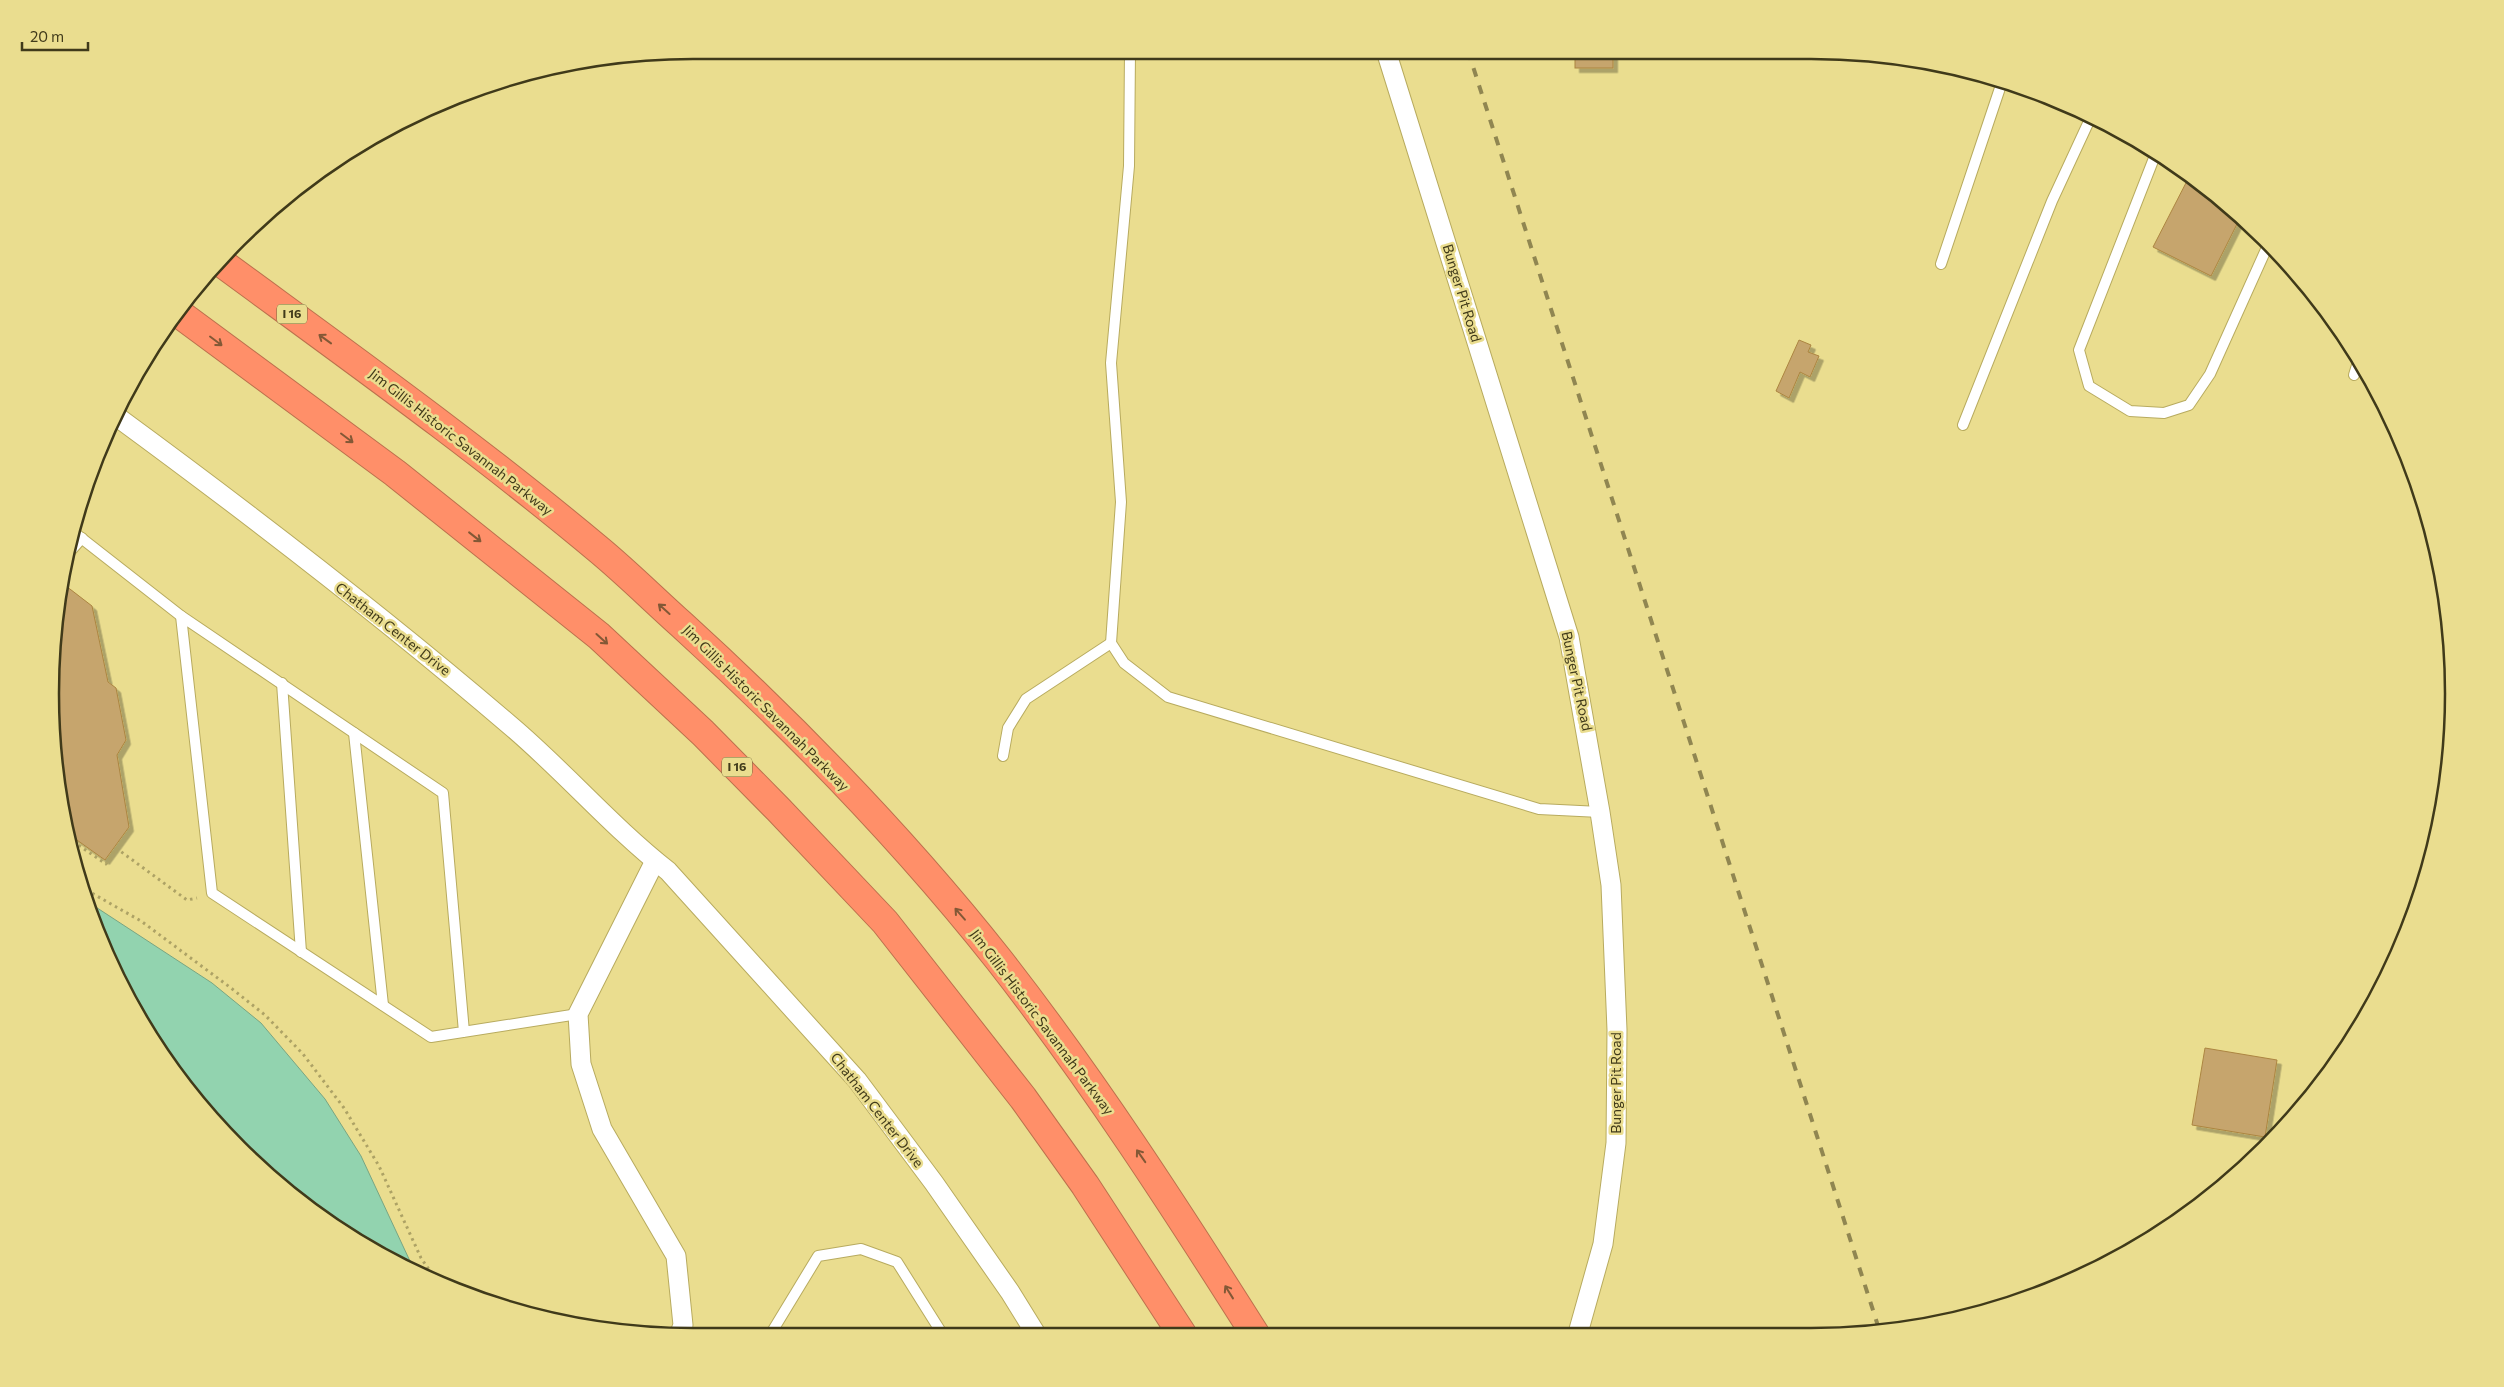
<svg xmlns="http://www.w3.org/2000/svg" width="2504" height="1387" viewBox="0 0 2504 1387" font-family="Commissioner,sans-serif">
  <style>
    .water { fill: #92d3af; stroke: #79a582 }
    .building { fill: #c6a56d; stroke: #ac8541; filter: url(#shadow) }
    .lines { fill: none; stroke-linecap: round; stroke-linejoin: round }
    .service-casing { stroke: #b8ab5f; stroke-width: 12 }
    .minor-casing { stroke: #b8ab5f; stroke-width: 21 }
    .motorway-casing { stroke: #bc714d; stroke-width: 30 }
    .path { stroke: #ada265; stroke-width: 3; stroke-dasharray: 2.5 4; stroke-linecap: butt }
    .service { stroke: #fff; stroke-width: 10 }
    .minor { stroke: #fff; stroke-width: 19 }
    .motorway { stroke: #ff8f69; stroke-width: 28 }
    .rail { stroke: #908651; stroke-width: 4; stroke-dasharray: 9 9; stroke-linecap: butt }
    .oneway { stroke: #835836 }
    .labels { text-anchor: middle; stroke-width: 5; stroke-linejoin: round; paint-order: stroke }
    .shield { fill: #eadd8f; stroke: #736b3d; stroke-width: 1 }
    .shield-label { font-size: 12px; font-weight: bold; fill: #403a1a }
    .street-label { font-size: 14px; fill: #403a1a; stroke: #eadd8f }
    .rim { fill: none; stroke: #403a1a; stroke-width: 2.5 }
  </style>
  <defs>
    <filter id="shadow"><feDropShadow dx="4.5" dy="4.5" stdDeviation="0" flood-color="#0004"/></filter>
  </defs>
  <rect width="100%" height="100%" fill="#eadd8f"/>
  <path class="water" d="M85 900 212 983 261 1023 325 1099 361 1156 409 1259 417 1270 372 1251 302 1204 210 1118 158 1051 99 940Z"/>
  <g class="building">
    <rect x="1575" y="51" width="38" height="17"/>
    <path d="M2189 177 2241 216 2211 276 2153 247Z"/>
    <path d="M1799 340 1811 345 1808 352 1819 356 1810 377 1800 372 1789 398 1776 391Z"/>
    <path d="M66 586 92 606 108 682 116 688 126 740 117 755 129 827 105 860 67 833 51 736V651L61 592Z"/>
    <path d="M2205 1048 2277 1060 2265 1137 2192 1125Z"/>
  </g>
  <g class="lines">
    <defs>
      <g id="service">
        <path d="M1130 51 1129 166 1111 363 1121 502 1111 643 1124 663 1168 697 1539 809 1600 812"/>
        <path d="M2156 153 2079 350 2089 386 2130 411 2164 413 2189 405 2210 374 2268 245"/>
        <path d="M1941 264 2002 82"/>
        <path d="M2354 375 2358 362"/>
        <path d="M1963 425 2052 201 2090 119"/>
        <path d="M71 530 181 616"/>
        <path d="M67 555 82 538"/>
        <path d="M282 683 301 952"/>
        <path d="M354 733 383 1005"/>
        <path d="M1003 756 1008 728 1026 699 1111 643"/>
        <path d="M464 1032 443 793 181 616 212 893 431 1037 578 1014"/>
        <path d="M770 1335 818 1256 861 1249 897 1262 943 1335"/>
      </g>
      <g id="minor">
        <path d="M1386 51 1569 637 1600 812 1611 885 1617 1030 1616 1143 1603 1244 1578 1333"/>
        <path d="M116 416C251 515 385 618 512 727 566 773 612 827 668 871L857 1080 934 1183 1010 1292 1036 1334"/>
        <path d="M655 861 578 1014 581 1064 602 1129 676 1256 683 1325 679 1336"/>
      </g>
      <g id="motorway">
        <path d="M219 261C347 355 476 447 598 549 627 573 654 600 682 625 795 728 904 840 999 960 1092 1079 1174 1206 1255 1334"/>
        <path d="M177 312 395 473 599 636 703 733 778 809 885 922 1023 1098 1085 1185 1182 1334"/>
      </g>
    </defs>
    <use href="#service" class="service-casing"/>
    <use href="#minor" class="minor-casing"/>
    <use href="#motorway" class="motorway-casing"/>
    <g class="path">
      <path d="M68 838 106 864 116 848 187 900 197 898"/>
      <path d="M81 887 141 921 231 988 265 1015 303 1054 344 1108 379 1166 421 1258 434 1277"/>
    </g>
    <use href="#service" class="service"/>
    <use href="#minor" class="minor"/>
    <use href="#motorway" class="motorway"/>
    <path class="rail" d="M1468 51 1880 1332"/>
  </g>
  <defs><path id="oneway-shaft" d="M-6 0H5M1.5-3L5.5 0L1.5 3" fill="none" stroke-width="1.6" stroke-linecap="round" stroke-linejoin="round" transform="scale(1.25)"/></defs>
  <g class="oneway">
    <use href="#oneway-shaft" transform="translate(325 339) rotate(-144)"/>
    <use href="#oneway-shaft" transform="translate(216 341) rotate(37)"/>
    <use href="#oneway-shaft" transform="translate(347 438) rotate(37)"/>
    <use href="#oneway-shaft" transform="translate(475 537) rotate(38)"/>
    <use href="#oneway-shaft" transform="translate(664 609) rotate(-138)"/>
    <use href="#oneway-shaft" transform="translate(602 639) rotate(42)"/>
    <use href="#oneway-shaft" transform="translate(960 914) rotate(-131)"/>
    <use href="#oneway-shaft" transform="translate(1141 1156) rotate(-125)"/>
    <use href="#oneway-shaft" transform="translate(1229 1292) rotate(-122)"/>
  </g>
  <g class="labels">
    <g class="shield">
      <rect x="277" y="304.5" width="30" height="19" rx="4"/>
      <rect x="722" y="757.5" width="30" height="19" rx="4"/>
    </g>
    <g class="shield-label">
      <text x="292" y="318">I 16</text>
      <text x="737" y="771">I 16</text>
    </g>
    <g class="street-label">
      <text transform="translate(1462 293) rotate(73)" y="5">Bunger Pit Road</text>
      <text transform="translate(461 442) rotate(38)" y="5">Jim Gillis Historic Savannah Parkway</text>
      <text transform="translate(393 629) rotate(38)" y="5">Chatham Center Drive</text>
      <text transform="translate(1577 681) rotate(78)" y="5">Bunger Pit Road</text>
      <text transform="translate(766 708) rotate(45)" y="5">Jim Gillis Historic Savannah Parkway</text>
      <text transform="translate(1042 1022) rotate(53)" y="5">Jim Gillis Historic Savannah Parkway</text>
      <text transform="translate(1616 1083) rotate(-90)" y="5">Bunger Pit Road</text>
      <text transform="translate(877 1110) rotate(52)" y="5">Chatham Center Drive</text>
    </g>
  </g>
  <path d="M0 0H2504V1387H0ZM693 59H1811A634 634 0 0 1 2445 693V694A634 634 0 0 1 1811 1328H693A634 634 0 0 1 59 694V693A634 634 0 0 1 693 59Z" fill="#eadd8f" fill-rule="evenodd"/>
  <path class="rim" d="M693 59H1811A634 634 0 0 1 2445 693V694A634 634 0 0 1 1811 1328H693A634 634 0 0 1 59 694V693A634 634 0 0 1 693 59Z"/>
  <path d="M22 42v8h66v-8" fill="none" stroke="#403a1a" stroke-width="2.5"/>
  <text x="30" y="42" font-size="15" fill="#403a1a" stroke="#eadd8f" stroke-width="4" paint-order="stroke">20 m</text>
</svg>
